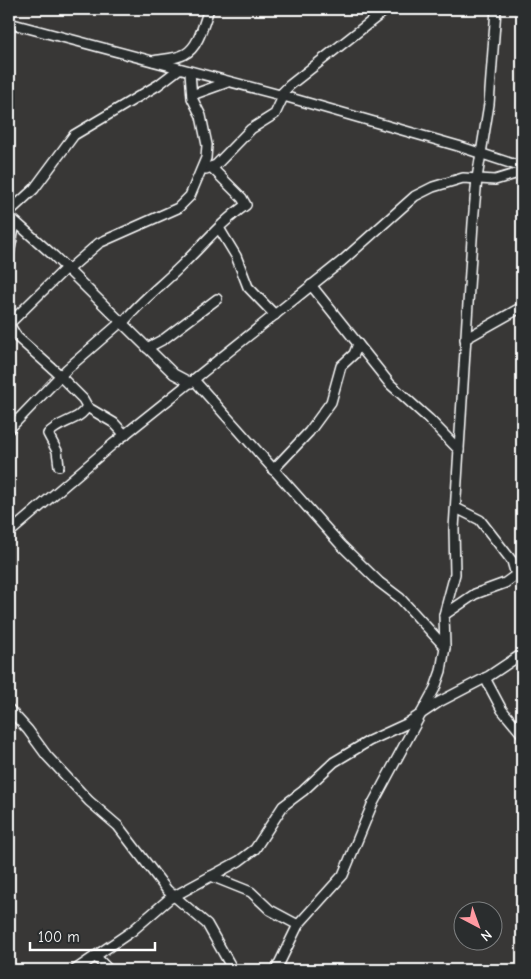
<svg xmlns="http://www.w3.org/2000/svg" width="531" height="979" viewBox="0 0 531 979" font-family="'Comic Neue',sans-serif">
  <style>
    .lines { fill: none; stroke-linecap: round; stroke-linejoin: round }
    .minor-casing { stroke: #fff; stroke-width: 12 }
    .minor { stroke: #2a2d2e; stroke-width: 9 }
  </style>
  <rect width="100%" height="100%" fill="#383736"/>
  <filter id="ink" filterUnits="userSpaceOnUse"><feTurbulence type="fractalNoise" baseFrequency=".02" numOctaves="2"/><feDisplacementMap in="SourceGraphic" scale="10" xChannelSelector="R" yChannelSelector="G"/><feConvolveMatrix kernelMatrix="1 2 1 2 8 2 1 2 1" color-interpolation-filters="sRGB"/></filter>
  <g filter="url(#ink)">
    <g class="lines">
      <defs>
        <g id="minor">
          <path d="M9 23 280 95 458 146 522 167"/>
          <path d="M153 61C163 59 176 59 185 54 199 47 204 22 209 9"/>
          <path d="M192 95 228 82"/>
          <path d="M280 95 290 85 387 9"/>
          <path d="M206 169 216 165 251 129 275 114 283 97"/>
          <path d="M9 212 34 189 74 135 158 85 179 69"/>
          <path d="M9 216 54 256 174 374 191 383"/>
          <path d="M219 228 236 256 248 287 275 315"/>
          <path d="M9 254 15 223"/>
          <path d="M68 270 99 243 178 208 190 196 206 158 207 145 201 116 192 98 190 72"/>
          <path d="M311 285 390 384 429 419 459 450"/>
          <path d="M122 324C139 302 161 286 180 267 202 246 221 222 246 205L242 198 211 167"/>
          <path d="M465 339 522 307"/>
          <path d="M147 348 164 339 217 299"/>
          <path d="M61 376 17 337 9 324 66 268"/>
          <path d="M194 380 341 545 379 582 400 598 445 647"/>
          <path d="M87 407 114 423 125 435"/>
          <path d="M9 429 67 369 120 323"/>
          <path d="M59 466 57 451 48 434C58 421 81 421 87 406L83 399 60 376"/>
          <path d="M273 470 309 432 331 402 341 366 354 354 358 344"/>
          <path d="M9 533 113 444 342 261 415 196 433 187 463 178 495 180 522 172"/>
          <path d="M444 615 475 594 505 583 516 575 512 561 480 520 456 508"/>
          <path d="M485 678 502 710 522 734"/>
          <path d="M9 709 28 730 47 756 89 801 118 826 167 890 207 924 233 970"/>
          <path d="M211 876 251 892 270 910 298 925"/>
          <path d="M95 956 109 970"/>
          <path d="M75 970 132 931 169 899 239 861 255 849 283 806 303 791 334 762 369 741 406 724 439 702 489 676 522 654"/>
          <path d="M276 970 298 925 343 875 372 805 435 688 441 671 445 647 444 615 455 574 454 529 473 223 477 178 489 104 496 9"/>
        </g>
      </defs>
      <use href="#minor" class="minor-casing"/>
      <use href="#minor" class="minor"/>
    </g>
  </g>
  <rect width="531" height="979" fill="none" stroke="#2a2d2e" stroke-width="30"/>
  <rect x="15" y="15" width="501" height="949" fill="none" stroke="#fff" stroke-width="2" filter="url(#ink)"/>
  <g transform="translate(478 926) rotate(139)"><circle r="24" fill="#2a2d2e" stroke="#7f8182"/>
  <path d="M0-4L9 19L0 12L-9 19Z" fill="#ff9aa2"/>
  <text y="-8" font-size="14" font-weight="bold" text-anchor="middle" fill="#ffffff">N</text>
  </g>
  <path d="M30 942v8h125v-8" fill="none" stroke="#ffffff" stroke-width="2.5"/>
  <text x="38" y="942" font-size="15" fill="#ffffff" stroke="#2a2d2e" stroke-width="4" paint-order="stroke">100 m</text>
</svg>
